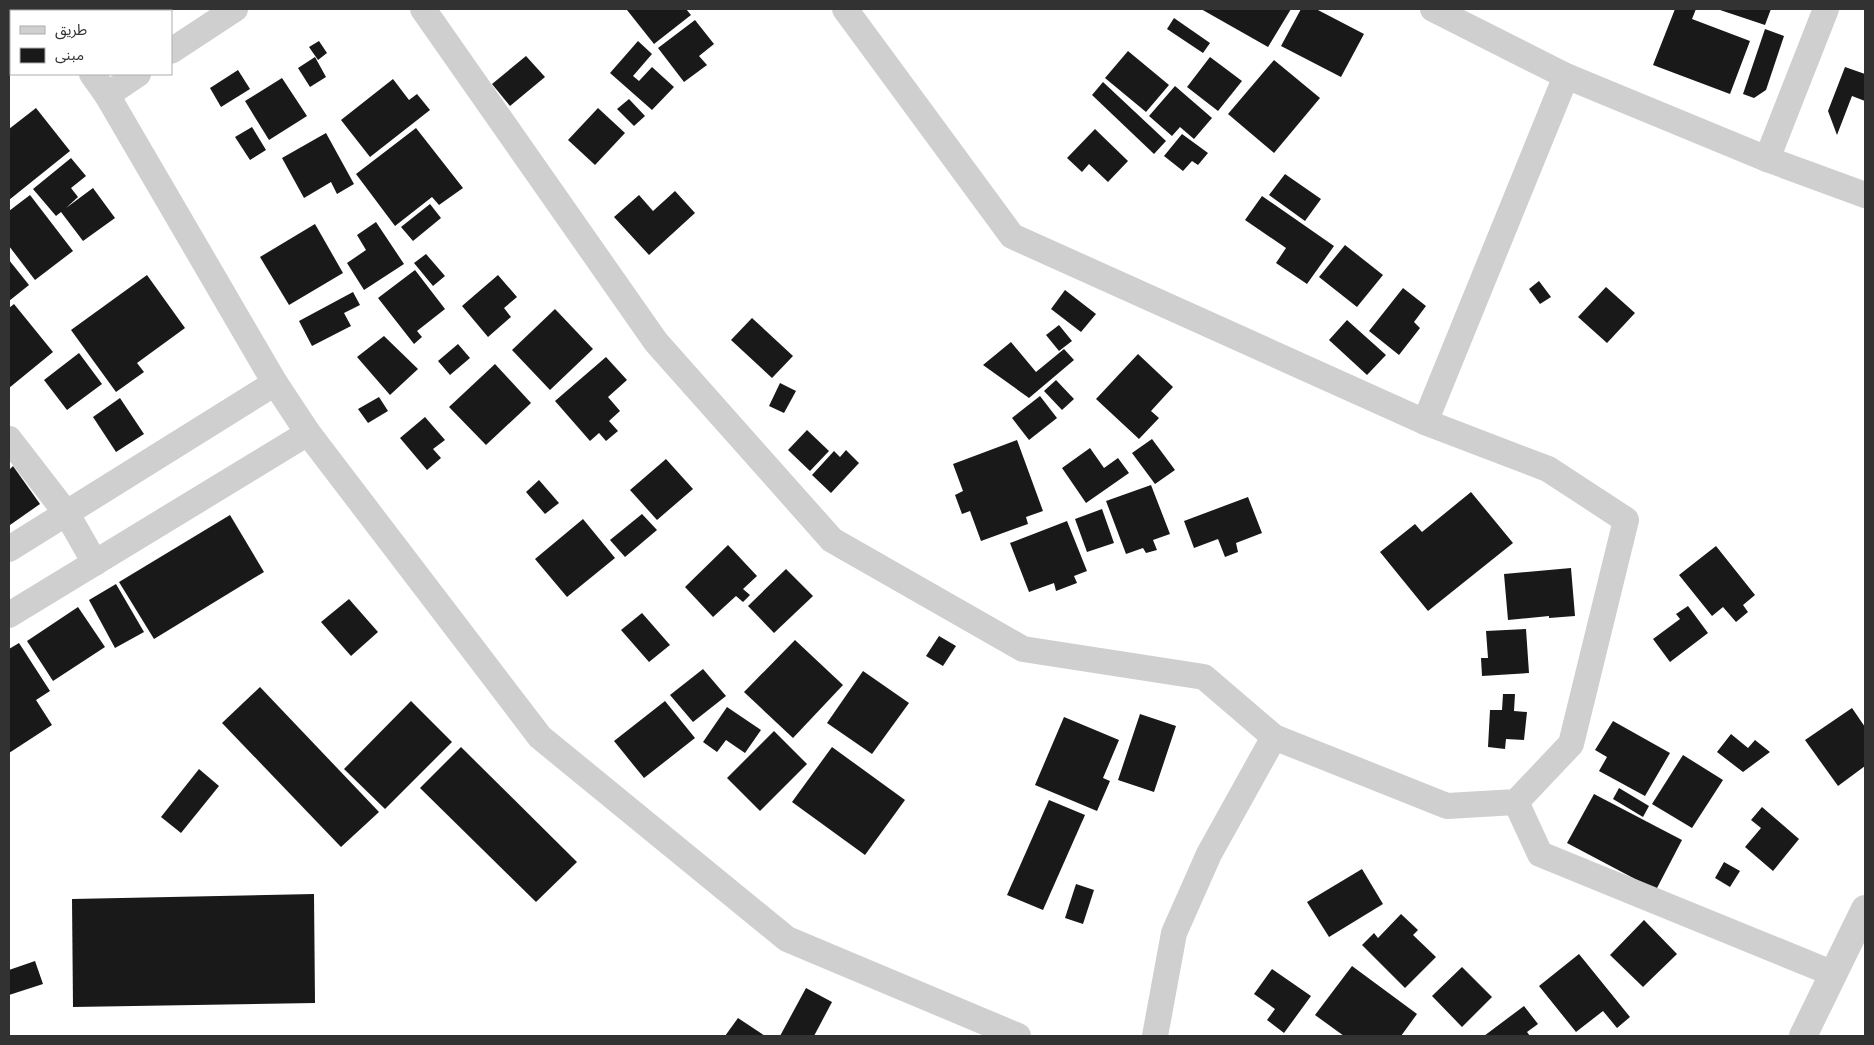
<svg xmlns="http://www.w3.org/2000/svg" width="1874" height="1045" viewBox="0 0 1874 1045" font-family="'Source Sans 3','Noto Sans Arabic',sans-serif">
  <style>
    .building { fill: #191919 }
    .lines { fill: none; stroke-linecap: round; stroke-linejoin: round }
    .minor { stroke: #cfcfcf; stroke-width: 26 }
    .tertiary { stroke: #cfcfcf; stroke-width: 28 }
  </style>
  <rect width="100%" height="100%" fill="#fff"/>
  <g class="building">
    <path d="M630 9H686L691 15 654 44 627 10Z"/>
    <path d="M1201 9H1291L1268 47Z"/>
    <path d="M1301 9H1316L1364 34 1341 77 1281 46Z"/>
    <path d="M1675 9H1696L1692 19 1750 41 1730 94 1653 65Z"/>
    <path d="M1717 9H1771L1765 25Z"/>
    <path d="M1174 18 1210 43 1203 53 1167 29Z"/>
    <path d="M695 20 714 44 699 56 707 65 684 82 658 48Z"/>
    <path d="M1765 29 1784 36 1766 90 1754 98 1743 94Z"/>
    <path d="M319 41 327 53 318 60 309 47Z"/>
    <path d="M638 41 652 54 633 76 639 81 652 67 674 87 652 110 610 73Z"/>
    <path d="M1128 51 1169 85 1146 112 1105 78Z"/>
    <path d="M526 56 545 77 510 106 492 84Z"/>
    <path d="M315 57 326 77 310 87 298 68Z"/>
    <path d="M1210 57 1242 81 1218 111 1187 87Z"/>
    <path d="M1274 60 1320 98 1274 153 1228 114Z"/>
    <path d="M1845 67 1865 74V101L1852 96 1837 135 1828 111Z"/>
    <path d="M238 70 250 89 221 107 210 88Z"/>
    <path d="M282 78 307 116 269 140 245 101Z"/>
    <path d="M393 79 409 100 417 94 430 110 370 157 341 120Z"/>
    <path d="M1103 82 1166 141 1154 154 1092 95Z"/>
    <path d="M1175 86 1212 118 1194 139 1180 127 1172 136 1149 116Z"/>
    <path d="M629 99 645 116 634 126 617 109Z"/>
    <path d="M36 108 70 151 9 200V129Z"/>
    <path d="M598 108 625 133 595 165 568 140Z"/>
    <path d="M252 127 266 150 250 160 235 137Z"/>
    <path d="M416 128 463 188 439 205 432 197 395 226 356 174Z"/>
    <path d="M1095 129 1128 161 1108 182 1089 164 1082 172 1067 158Z"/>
    <path d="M326 133 354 184 337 194 331 182 304 198 282 158Z"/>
    <path d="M1182 134 1208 153 1198 165 1192 161 1183 171 1164 156Z"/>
    <path d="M71 158 86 176 71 188 78 197 66 208 93 188 115 218 83 241 61 212 56 216 33 189Z"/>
    <path d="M1285 174 1321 199 1305 221 1269 195Z"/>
    <path d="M675 191 695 213 649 255 614 217 639 195 653 211Z"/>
    <path d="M30 195 73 251 35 280 9 246V211Z"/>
    <path d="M1262 196 1334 246 1307 284 1276 263 1286 248 1245 220Z"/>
    <path d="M430 204 441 218 413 241 401 227Z"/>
    <path d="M376 222 404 264 364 290 347 263 366 250 357 235Z"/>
    <path d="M315 224 343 273 289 305 260 257Z"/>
    <path d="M1345 245 1383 275 1357 307 1319 277Z"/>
    <path d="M426 254 445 276 433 286 414 263Z"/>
    <path d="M9 260 29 285 9 301Z"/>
    <path d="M415 270 445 309 417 331 422 337 414 344 378 298Z"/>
    <path d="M147 275 185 328 137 363 144 372 116 392 71 330Z"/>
    <path d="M498 275 517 297 504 308 511 317 488 337 462 306Z"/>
    <path d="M1539 281 1551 297 1540 304 1529 289Z"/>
    <path d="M1606 287 1635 313 1607 343 1578 317Z"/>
    <path d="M1403 288 1426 306 1414 322 1420 328 1399 355 1369 331Z"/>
    <path d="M1065 290 1096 314 1081 332 1051 309Z"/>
    <path d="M353 292 360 305 344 313 351 326 312 346 299 321Z"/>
    <path d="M14 304 53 352 9 388V308Z"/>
    <path d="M555 309 593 349 550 390 512 350Z"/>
    <path d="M752 318 793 356 772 378 731 340Z"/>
    <path d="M1347 320 1386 355 1367 375 1329 340Z"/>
    <path d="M1059 325 1072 341 1059 351 1046 335Z"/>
    <path d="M384 336 418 369 390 395 357 357Z"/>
    <path d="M1011 342 1036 372 1064 349 1074 360 1029 398 983 365Z"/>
    <path d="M458 344 470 358 450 375 438 361Z"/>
    <path d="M79 353 102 384 67 410 44 380Z"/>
    <path d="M1138 354 1173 387 1151 411 1159 418 1139 439 1096 399Z"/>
    <path d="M606 357 627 380 608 397 620 411 609 421 618 431 606 441 599 433 590 441 555 401Z"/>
    <path d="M495 364 531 403 486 445 449 407Z"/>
    <path d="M1056 380 1074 399 1062 410 1044 391Z"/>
    <path d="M780 383 796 391 784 413 769 406Z"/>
    <path d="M1040 396 1057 418 1029 440 1012 418Z"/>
    <path d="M379 397 388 411 368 423 358 409Z"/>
    <path d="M120 398 144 434 116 452 93 417Z"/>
    <path d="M425 417 445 440 433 449 441 458 427 470 400 438Z"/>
    <path d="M807 430 829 451 810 471 788 450Z"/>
    <path d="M1152 439 1175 470 1155 484 1132 453Z"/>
    <path d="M1017 440 1043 511 1026 517 1028 524 981 541 970 511 962 514 955 495 963 491 953 464Z"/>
    <path d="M1090 448 1104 468 1118 458 1129 473 1086 503 1062 468Z"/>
    <path d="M846 450 859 463 831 493 812 475 834 451 840 457Z"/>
    <path d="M666 459 693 489 657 520 630 490Z"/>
    <path d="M13 466 40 504 10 525 9 522V470Z"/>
    <path d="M539 480 559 503 545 514 526 492Z"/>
    <path d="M1151 485 1170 534 1153 540 1157 550 1146 553 1143 548 1126 554 1106 501Z"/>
    <path d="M1471 492 1513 543 1428 611 1380 552 1415 524 1422 532Z"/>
    <path d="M1248 497 1262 533 1236 543 1238 552 1225 557 1218 539 1194 548 1184 521Z"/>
    <path d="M1102 509 1114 543 1087 552 1075 519Z"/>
    <path d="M642 514 657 530 625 557 610 540Z"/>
    <path d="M230 515 264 572 154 639 119 582Z"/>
    <path d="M583 519 615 558 567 597 535 559Z"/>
    <path d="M1067 521 1087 571 1074 576 1077 583 1056 591 1054 583 1029 592 1010 543Z"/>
    <path d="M728 545 757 576 743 589 750 595 743 602 736 596 713 617 685 587Z"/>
    <path d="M1716 546 1755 595 1743 605 1748 612 1736 622 1723 607 1712 616 1679 575Z"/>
    <path d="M1571 568 1575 616 1549 618V616L1508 620 1504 574Z"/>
    <path d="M786 569 813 596 774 633 748 606Z"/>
    <path d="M116 584 144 632 115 648 89 600Z"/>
    <path d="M349 599 378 632 351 656 321 622Z"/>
    <path d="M1688 606 1708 633 1670 662 1653 639 1680 619 1676 614Z"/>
    <path d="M78 607 105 647 53 681 27 641Z"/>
    <path d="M642 613 670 645 649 662 621 630Z"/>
    <path d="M1526 629 1529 673 1482 676 1481 658H1488L1486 631Z"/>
    <path d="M939 636 956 646 943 666 926 656Z"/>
    <path d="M795 640 843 685 793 738 744 692Z"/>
    <path d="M19 643 50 691 36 700 52 725 9 753V649Z"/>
    <path d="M703 669 726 696 693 722 670 695Z"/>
    <path d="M863 671 909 703 872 754 827 723Z"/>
    <path d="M260 687 379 812 341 847 222 723Z"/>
    <path d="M1503 694H1515L1514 711 1527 712 1524 740 1506 739 1505 749 1488 747 1490 710H1502Z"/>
    <path d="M411 701 452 742 385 809 344 769Z"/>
    <path d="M665 701 695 738 644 778 614 741Z"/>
    <path d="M727 707 761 730 745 753 726 740 717 752 703 742Z"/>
    <path d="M1852 708 1865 727V766L1838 786 1805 740Z"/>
    <path d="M1140 714 1176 726 1154 792 1118 780Z"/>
    <path d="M1064 717 1119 740 1103 778 1110 781 1097 811 1035 785Z"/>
    <path d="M1613 721 1670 753 1645 796 1599 771 1607 757 1595 750Z"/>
    <path d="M774 731 807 764 760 811 727 778Z"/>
    <path d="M1731 734 1748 748 1755 740 1770 752 1743 772 1717 752Z"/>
    <path d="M461 747 577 862 536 902 420 788Z"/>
    <path d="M832 747 905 800 865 855 792 802Z"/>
    <path d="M1683 755 1723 780 1692 828 1652 804Z"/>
    <path d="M199 769 219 786 181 833 161 817Z"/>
    <path d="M1619 788 1649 806 1643 817 1613 799Z"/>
    <path d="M1594 794 1682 840 1656 890 1567 843Z"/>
    <path d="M1049 800 1085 815 1043 910 1007 895Z"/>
    <path d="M1762 807 1799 839 1773 871 1745 847 1761 828 1751 820Z"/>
    <path d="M1724 862 1740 871 1730 887 1715 878Z"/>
    <path d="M1362 869 1383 904 1329 937 1307 902Z"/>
    <path d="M1076 884 1094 890 1083 924 1065 918Z"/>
    <path d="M314 894 315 1003 73 1007 72 899Z"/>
    <path d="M1401 914 1418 930 1413 935 1436 957 1405 988 1362 945 1374 933 1378 938Z"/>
    <path d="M1644 920 1677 954 1643 987 1610 955Z"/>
    <path d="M1579 954 1630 1017 1617 1028 1603 1011 1576 1032 1539 986Z"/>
    <path d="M35 961 43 984 9 995V970Z"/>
    <path d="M1352 966 1417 1014 1401 1036H1344L1315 1015Z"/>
    <path d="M1462 967 1492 997 1462 1027 1432 996Z"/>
    <path d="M1272 969 1311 996 1284 1033 1267 1020 1275 1009 1254 994Z"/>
    <path d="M806 988 832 1002 814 1036H780Z"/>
    <path d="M1524 1006 1538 1024 1527 1032 1530 1036H1484Z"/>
    <path d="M738 1018 765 1036H725Z"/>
  </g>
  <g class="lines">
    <g class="minor">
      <path d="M47 9 49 11"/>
      <path d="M423 9 656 342 832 540 1023 649 1204 677 1274 737 1447 806 1516 802 1571 744 1626 520 1548 469 1425 422 1012 236 845 9"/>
      <path d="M1433 9 1566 76 1767 159"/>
      <path d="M1826 9 1767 159 1865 195"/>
      <path d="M171 51 235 9"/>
      <path d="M92 74 107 95 275 383 308 433 540 737 787 939 1018 1036"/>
      <path d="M107 95 138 74"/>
      <path d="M1425 422 1566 76"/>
      <path d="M9 439 67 514 95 563"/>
      <path d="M9 549 275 383"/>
      <path d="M9 615 308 433"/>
      <path d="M1516 802 1540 854 1834 974"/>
      <path d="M1155 1036 1174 933 1209 854 1274 737"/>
    </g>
    <path class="tertiary" d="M1803 1036 1865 909"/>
  </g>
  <rect width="1874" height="1045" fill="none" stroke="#323232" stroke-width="20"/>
  <rect x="10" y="10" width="162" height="65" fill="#ffffff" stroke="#adadad"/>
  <rect x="20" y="26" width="25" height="8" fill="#cfcfcf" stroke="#adadad"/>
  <text x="55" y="35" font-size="15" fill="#323232">طريق</text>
  <rect x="20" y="48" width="25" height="15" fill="#191919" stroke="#adadad"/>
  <text x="55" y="60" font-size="15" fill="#323232">مبنى</text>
</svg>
